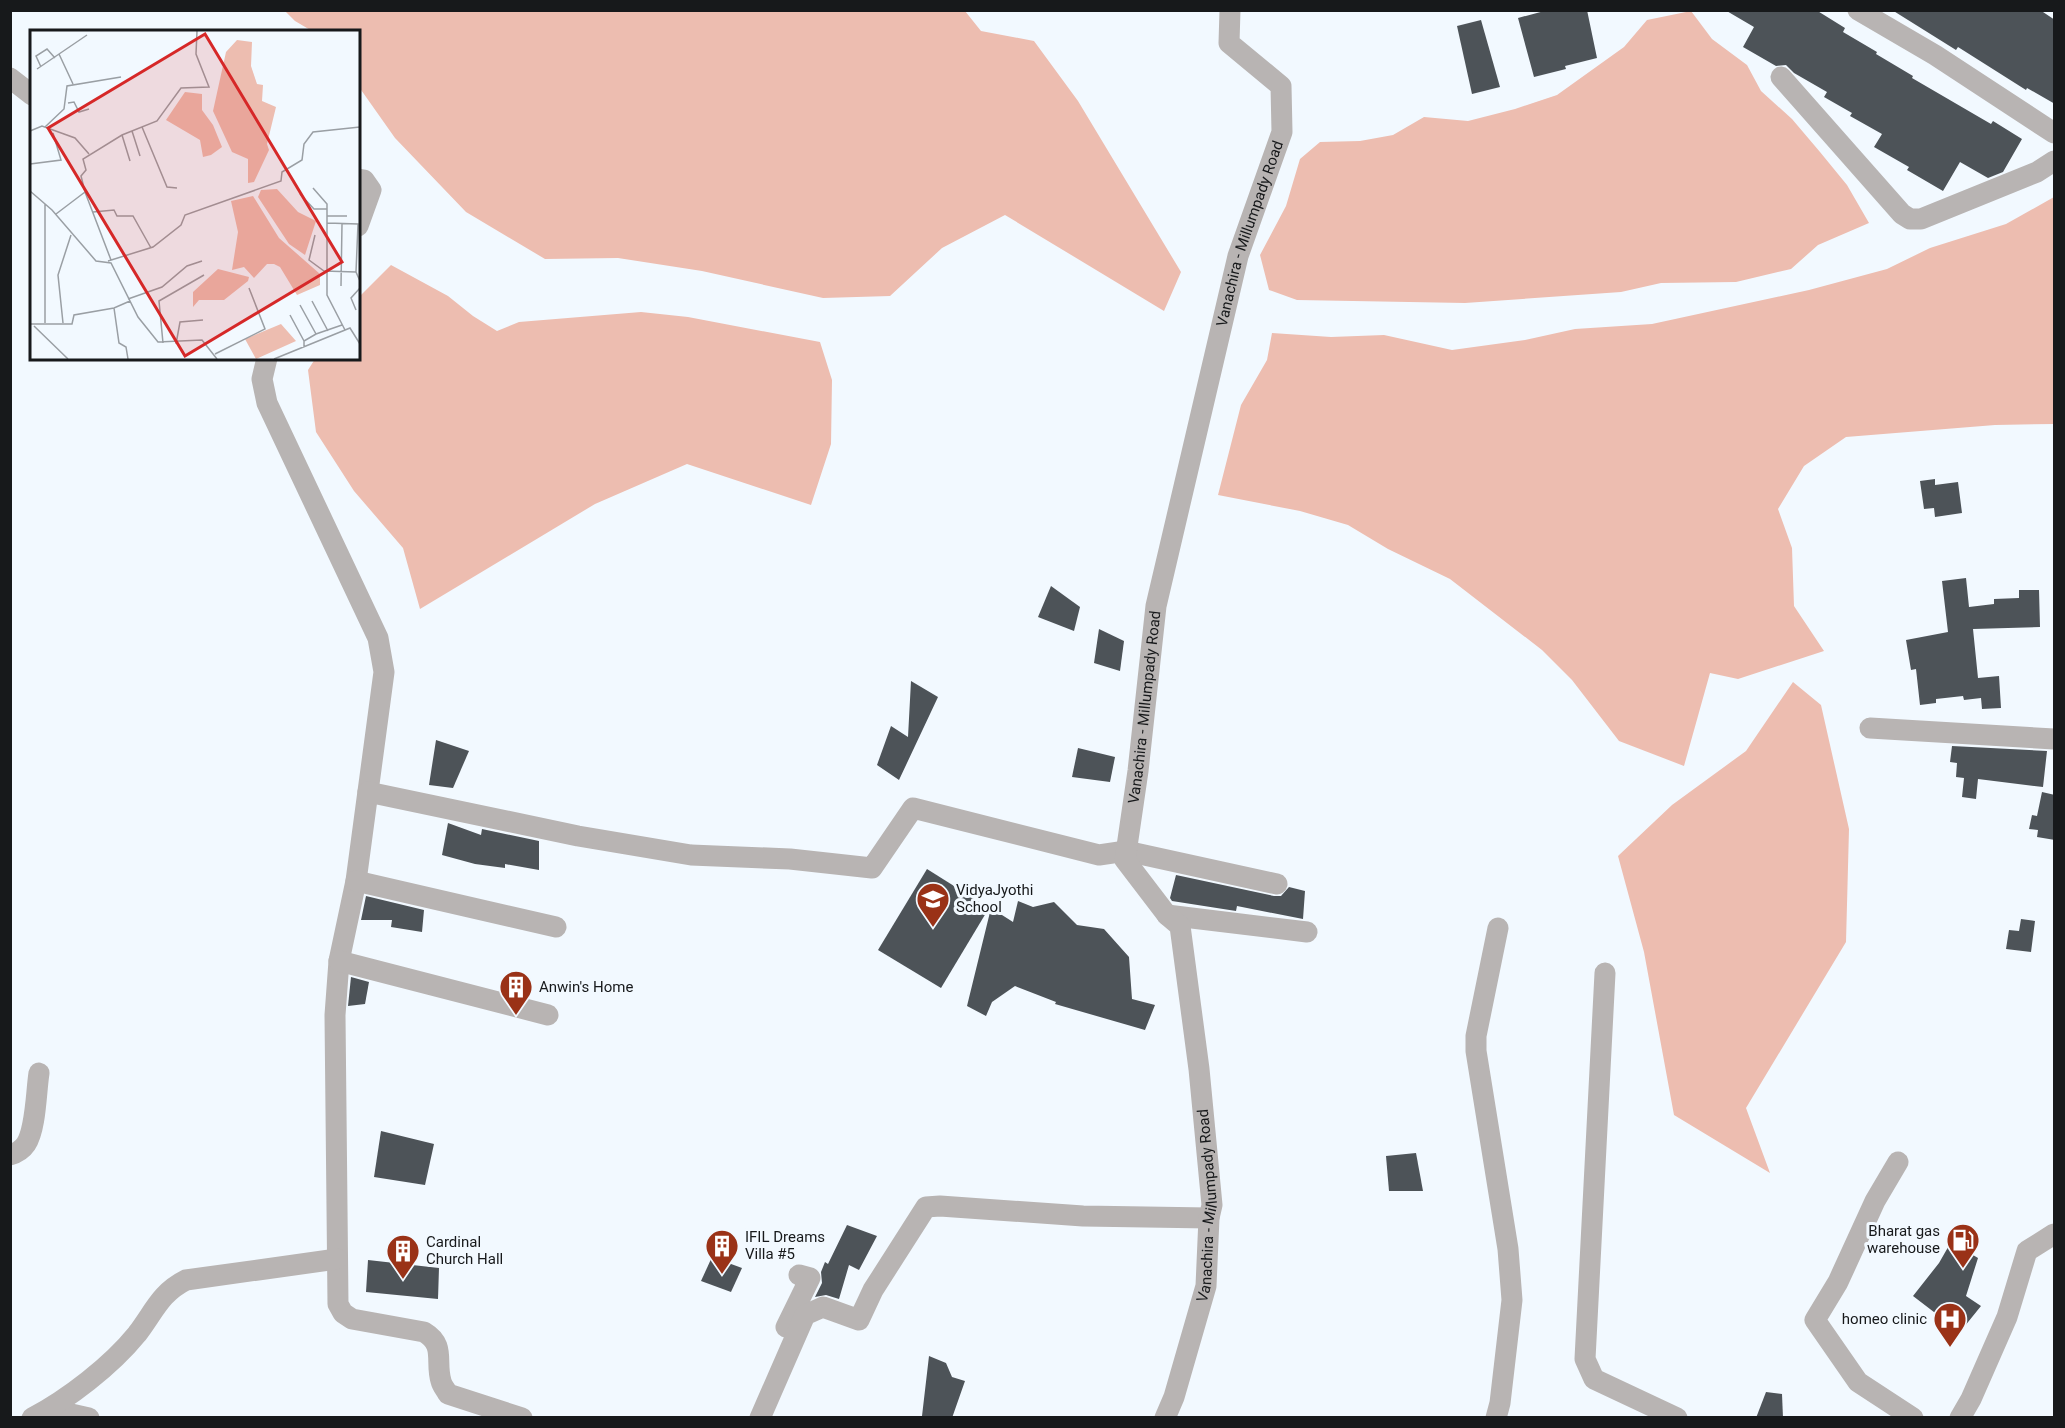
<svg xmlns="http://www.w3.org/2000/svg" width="2065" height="1428" viewBox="0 0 2065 1428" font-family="Roboto,sans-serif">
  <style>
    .green { fill: #edbdb0 }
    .building { fill: #4d5358 }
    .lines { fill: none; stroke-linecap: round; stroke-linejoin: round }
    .minor { stroke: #b8b4b3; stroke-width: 21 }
    .labels { text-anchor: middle; stroke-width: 6; stroke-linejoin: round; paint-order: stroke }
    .street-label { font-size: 15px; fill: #17191b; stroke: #f2f9ff }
    .poi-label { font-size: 15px; fill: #17191b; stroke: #f2f9ff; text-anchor: start }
    .inset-road { fill: none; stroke: #9a9fa4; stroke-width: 1.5 }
    .view { fill: #d62828; fill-opacity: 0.15; stroke: #d62828; stroke-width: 3 }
    .inset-edge { fill: none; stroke: #17191b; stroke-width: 3 }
  </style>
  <rect width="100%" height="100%" fill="#f2f9ff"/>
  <g class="green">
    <path d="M285 11H965L981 31 1034 41 1078 101 1181 272 1164 311 1005 215 942 248 890 296 823 298 702 271 618 258 545 259 466 212 395 138 359 87 358 32 312 31 295 21Z"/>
    <path d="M1691 11 1712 39 1747 65 1761 91 1792 119 1820 152 1847 185 1869 223 1818 245 1791 269 1736 282 1661 283 1621 292 1465 303 1297 300 1269 290 1260 255 1286 206 1300 159 1320 142 1360 141 1393 135 1424 117 1468 121 1515 109 1557 95 1624 47 1647 20Z"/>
    <path d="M2054 197V424L1995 425 1846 437 1804 466 1778 509 1792 548 1794 606 1824 651 1738 679 1710 673 1684 766 1619 741 1572 680 1542 650 1450 579 1388 549 1348 525 1300 511 1218 495 1241 405 1267 360 1272 333 1331 337 1384 335 1452 350 1525 340 1575 329 1652 324 1809 290 1887 269 1930 248 2006 224Z"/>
    <path d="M391 265 448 296 473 316 497 331 519 322 641 312 688 317 820 342 832 380 831 444 811 505 687 464 595 504 420 609 403 548 354 491 316 432 308 370 315 359 358 358 359 297Z"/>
    <path d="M1793 682 1821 705 1849 829 1846 942 1746 1108 1770 1173 1674 1115 1644 952 1618 856 1672 805 1746 751Z"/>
  </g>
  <g class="building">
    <path d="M1548 10H1587L1597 58 1565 66 1566 69 1534 77 1518 18Z"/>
    <path d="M1725 10H1816L1845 28 1843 32 1877 52 1876 54 1913 76 1912 78 1991 124 1993 121 2022 139 2003 172 1988 178 1960 162 1943 191 1907 170 1909 167 1874 147 1882 134 1850 116 1852 113 1824 97 1827 92 1794 73 1786 65 1776 66 1743 47 1754 27Z"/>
    <path d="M1892 10H2040L2055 20V104L2027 88 2026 90 1958 47 1956 50Z"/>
    <path d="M1481 20 1500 87 1472 94 1457 26Z"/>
    <path d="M1935 479V485L1958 482 1962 513 1935 517 1934 508 1924 509 1920 481Z"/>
    <path d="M1966 578 1969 607 1994 604V599L2019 598V590H2039L2040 627 1973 629 1978 678 1999 676 2001 708 1982 709 1981 698 1964 700 1963 696 1936 699V703L1920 705 1916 669 1911 670 1906 640 1948 632 1942 581Z"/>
    <path d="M1051 586 1080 607 1074 631 1038 617Z"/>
    <path d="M1099 629 1124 641 1120 671 1094 663Z"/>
    <path d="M911 681 938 697 899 780 877 765 891 726 908 737Z"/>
    <path d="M436 740 469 751 453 788 429 785Z"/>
    <path d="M1952 746 2047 751 2043 787 1978 779 1976 799 1962 797 1964 778 1956 777 1957 763 1950 762Z"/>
    <path d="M1078 748 1115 757 1110 782 1072 777Z"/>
    <path d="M2042 792 2055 795V840L2037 837 2038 830 2029 829 2032 815 2037 816Z"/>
    <path d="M448 823 481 835 482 829 539 841V870L505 864V868L475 864 442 855Z"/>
    <path d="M927 869 989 908 941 988 878 950Z"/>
    <path d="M1176 875 1274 896H1281L1289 887 1305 891 1303 919 1237 906 1236 911 1172 901 1170 898Z"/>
    <path d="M366 896 424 910 422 932 391 927 392 920H361Z"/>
    <path d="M1018 901 1033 907 1054 902 1077 925 1104 929 1129 957 1132 999 1155 1005 1145 1030 1055 1004 1056 1002 1015 986 992 1002 986 1016 967 1006 991 908 1013 922Z"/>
    <path d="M2021 919 2035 921 2031 952 2006 949 2009 930 2019 931Z"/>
    <path d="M351 977 369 982 365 1004 348 1006Z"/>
    <path d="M381 1131 434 1144 425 1185 374 1177Z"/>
    <path d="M1416 1153 1423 1191H1389L1386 1156Z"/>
    <path d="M847 1225 877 1236 859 1270 849 1265 839 1299 826 1295 815 1297 822 1283 821 1272 825 1262 828 1264Z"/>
    <path d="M1951 1242 1978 1258 1966 1296 1981 1306 1960 1332 1913 1296 1939 1263Z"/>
    <path d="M712 1257 742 1268 731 1292 701 1281Z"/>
    <path d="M368 1260 439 1268 438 1299 366 1292Z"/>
    <path d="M929 1356 946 1363 952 1377 965 1381 952 1418 922 1416Z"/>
    <path d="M1766 1392 1782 1394 1783 1418H1756Z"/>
  </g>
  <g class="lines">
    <g class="minor">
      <path d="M1858 10 1935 55 2054 133"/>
      <path d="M1781 77 1902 214 1910 219H1921L2037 172 2054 161"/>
      <path d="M10 78 32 95"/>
      <path d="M358 179 364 180 371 190 358 226"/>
      <path d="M267 358 262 379 267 403 378 638 384 672 356 881 339 961 335 1015 338 1304 343 1313 352 1319 424 1332C446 1345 435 1361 441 1381 442 1386 446 1390 448 1394L522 1418"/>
      <path d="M1870 728 2054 739"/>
      <path d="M368 792 578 836 691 855 790 859 872 868 913 808 1099 855 1126 851 1277 884"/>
      <path d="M356 881 556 927"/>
      <path d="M1167 915 1307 932"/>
      <path d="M339 961 548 1015"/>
      <path d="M1605 973 1585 1359 1594 1379 1677 1418"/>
      <path d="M10 1155C17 1153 22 1150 26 1144 36 1129 36 1092 39 1073"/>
      <path d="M1898 1162 1875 1201 1838 1282 1815 1320 1858 1382 1913 1418"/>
      <path d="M786 1327 810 1278 799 1275"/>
      <path d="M49 1409 89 1418"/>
      <path d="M32 1418C68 1399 111 1366 137 1334 154 1312 160 1293 186 1280L337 1259"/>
      <path d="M760 1418 805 1315 823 1307 859 1320 873 1290 926 1207 940 1206 1083 1216 1209 1218"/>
      <path id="s1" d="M1165 1418 1174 1397 1206 1286 1209 1218 1212 1205 1199 1069 1180 926 1167 915 1125 860 1138 771 1156 606 1238 256 1282 132 1281 86 1229 43 1230 10"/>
      <path d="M1496 1418 1500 1403 1512 1300 1508 1249 1476 1051V1036L1498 928"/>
      <path d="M1960 1418 1971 1399 2007 1317 2027 1251 2054 1234"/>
    </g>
  </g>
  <defs>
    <symbol id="school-pin" viewBox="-11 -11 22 30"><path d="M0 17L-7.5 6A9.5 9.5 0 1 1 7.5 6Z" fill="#9a3217" stroke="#f2f9ff"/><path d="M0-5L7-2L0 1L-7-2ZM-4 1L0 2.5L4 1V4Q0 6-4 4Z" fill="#fff"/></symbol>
    <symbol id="building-pin" viewBox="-11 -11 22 30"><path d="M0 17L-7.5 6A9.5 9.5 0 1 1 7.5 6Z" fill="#9a3217" stroke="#f2f9ff"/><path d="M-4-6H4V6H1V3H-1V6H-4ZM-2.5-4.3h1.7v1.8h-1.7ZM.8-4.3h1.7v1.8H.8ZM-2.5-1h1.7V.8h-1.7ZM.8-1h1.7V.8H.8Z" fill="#fff"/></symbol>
    <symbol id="fuel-pin" viewBox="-11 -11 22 30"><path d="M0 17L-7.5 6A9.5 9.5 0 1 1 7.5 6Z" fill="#9a3217" stroke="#f2f9ff"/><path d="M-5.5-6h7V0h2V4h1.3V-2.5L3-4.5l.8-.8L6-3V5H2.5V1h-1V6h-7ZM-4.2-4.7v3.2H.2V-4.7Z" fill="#fff"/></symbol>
    <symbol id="hospital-pin" viewBox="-11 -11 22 30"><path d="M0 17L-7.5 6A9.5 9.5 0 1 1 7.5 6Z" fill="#9a3217" stroke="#f2f9ff"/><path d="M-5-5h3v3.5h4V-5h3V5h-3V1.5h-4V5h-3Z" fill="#fff"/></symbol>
  </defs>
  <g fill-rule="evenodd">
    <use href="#school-pin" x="914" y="880" width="38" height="52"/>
    <use href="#building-pin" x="497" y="968" width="38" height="52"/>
    <use href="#fuel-pin" x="1944" y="1221" width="38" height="52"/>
    <use href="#building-pin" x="703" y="1227" width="38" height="52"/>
    <use href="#building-pin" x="384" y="1232" width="38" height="52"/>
    <use href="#hospital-pin" x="1931" y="1300" width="38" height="52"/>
  </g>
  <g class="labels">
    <g class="street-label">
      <text dy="5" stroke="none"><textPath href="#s1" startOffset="1227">Vanachira - Millumpady Road</textPath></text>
      <text dy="5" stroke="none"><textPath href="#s1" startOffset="741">Vanachira - Millumpady Road</textPath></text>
      <text dy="5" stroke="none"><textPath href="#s1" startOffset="219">Vanachira - Millumpady Road</textPath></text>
    </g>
    <g class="poi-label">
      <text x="956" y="895">VidyaJyothi<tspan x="956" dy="17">School</tspan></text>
      <text x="539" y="992">Anwin's Home</text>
      <text x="1940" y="1236" text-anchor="end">Bharat gas<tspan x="1940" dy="17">warehouse</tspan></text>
      <text x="745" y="1242">IFIL Dreams<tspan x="745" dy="17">Villa #5</tspan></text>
      <text x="426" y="1247">Cardinal<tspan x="426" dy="17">Church Hall</tspan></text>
      <text x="1927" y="1324" text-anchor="end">homeo clinic</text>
    </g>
  </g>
  <g transform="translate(30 30)">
    <rect width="330" height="330" fill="#f2f9ff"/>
    <path d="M207 10 222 12 221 36 227 54 233 55 232 71 246 77 237 114 239 120 224 152 218 153V129L202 122 183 81 196 22ZM155 62 172 64V80L183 95 192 117 181 125 173 127 170 110 136 90ZM247 159 268 182 286 191 275 225 259 214 228 167 231 160ZM223 166 249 208 290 244V255L267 265 250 237 244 234H237L224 248 214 237 202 240 208 202 201 171ZM188 239 219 247 218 251 194 270H169L163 277V262ZM251 294 266 311 226 329 215 309Z" fill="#edbdb0"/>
    <path class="inset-road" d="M29 24 43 54M11 37 6 26 17 19 25 28M7 39 57 5M38 73 44 72 49 82 59 79M15 97 34 79 37 56 91 47M112 97 137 157 147 158M0 101 12 96 45 108 59 124M102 101 110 126M92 105 100 131M0 134 31 130 23 103M283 158 297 174V265L315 300M0 161 22 180 66 231 81 233 108 287 128 312 172 310 187 329M270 164 284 179H297M15 174V293M63 182 84 180 87 186H103L121 218M26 184 55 162M297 186H317M297 193 328 194 326 242 330 251M285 205 279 230 294 241 326 242M81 230 55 162 51 146 56 140 53 129 92 105 127 91 151 58 179 57 166 24 167 1M78 231 123 217 151 195 155 185 251 151 252 142 272 130 274 114 283 102 330 97M311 256 312 194M98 269 132 257 157 236 172 231M282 271 298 301M270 275 286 304M84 278 89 313 96 317 98 329M326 280 321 268 330 258M260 285 274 311M33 293 28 245 41 205M0 294H42L44 285 84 278 100 271M4 296 38 329M133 313 129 271 174 245M146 314 150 292 173 290M274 317V311L286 304 312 295M185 324 235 299 219 258M244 329 320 298 330 314"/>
    <path class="view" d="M175 4 312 232 155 326 18 98Z"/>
    <rect width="330" height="330" class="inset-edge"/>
  </g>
  <rect width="2065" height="1428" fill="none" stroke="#17191b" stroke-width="24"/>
</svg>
